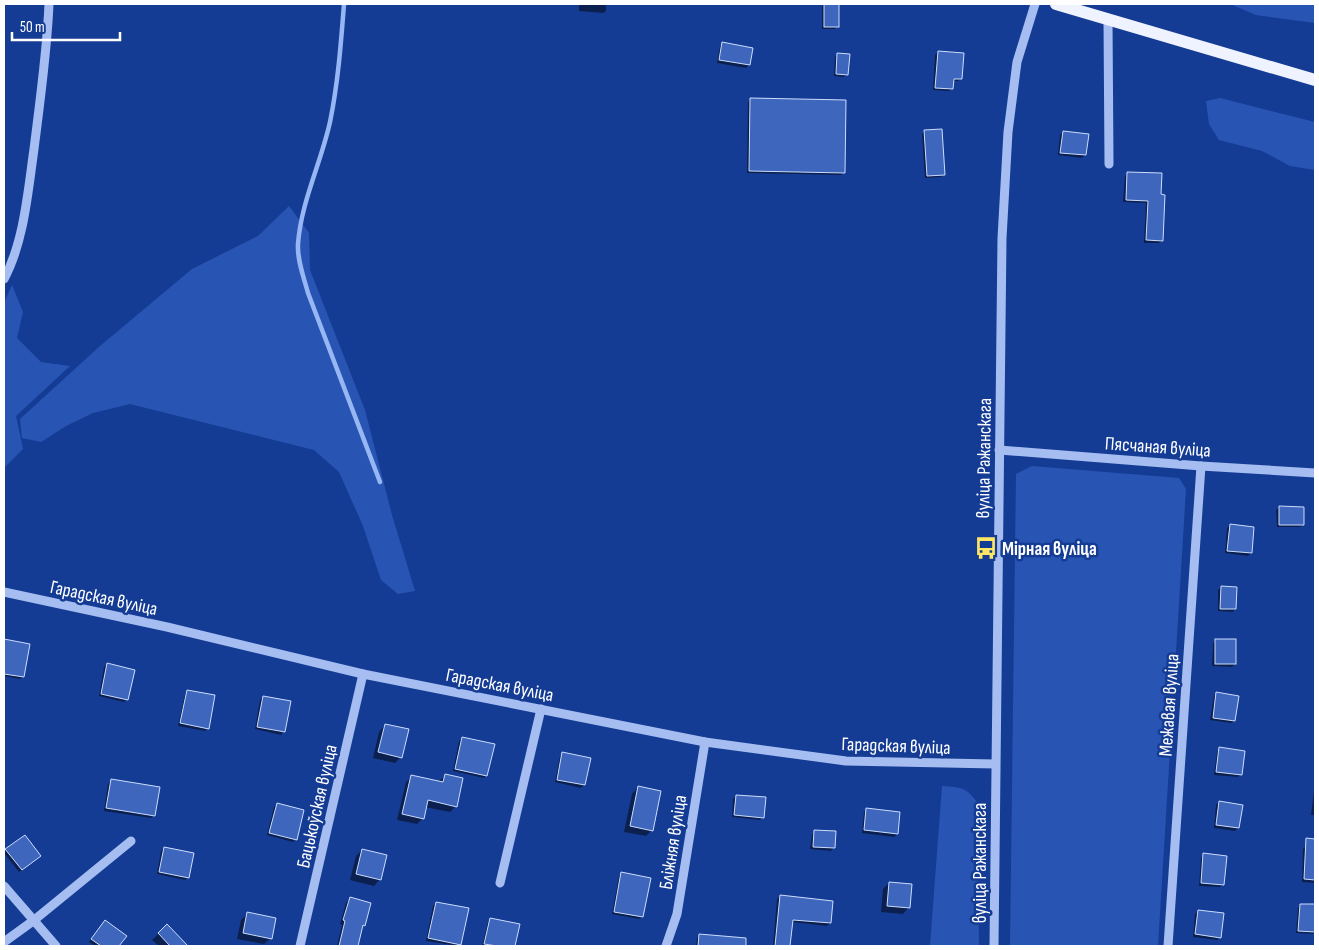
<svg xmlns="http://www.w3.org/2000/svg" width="1319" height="950" viewBox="0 0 1319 950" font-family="'Sofia Sans Condensed',sans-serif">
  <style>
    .green { fill: #2855b3 }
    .shadow { fill: #0007 }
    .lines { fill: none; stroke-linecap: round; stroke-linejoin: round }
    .stream { stroke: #97b6f4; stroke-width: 4.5 }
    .building { fill: #3e66bc; stroke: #ccdcfc }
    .minor { stroke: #a5bdf1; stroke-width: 9 }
    .major { stroke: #eff3ff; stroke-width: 12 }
    .labels { text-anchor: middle; stroke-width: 5; stroke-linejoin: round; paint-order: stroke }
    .street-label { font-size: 19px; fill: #fff; stroke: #153c94 }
    .poi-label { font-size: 19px; font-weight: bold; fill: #fff; stroke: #153c94; text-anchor: start }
  </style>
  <rect width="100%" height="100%" fill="#153c94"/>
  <g class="green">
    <path d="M1230 4H1315V23L1256 15Z"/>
    <path d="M1220 98 1315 122V170L1290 166 1262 151 1219 140 1209 124 1206 101Z"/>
    <path d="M289 206 309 233 310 270 365 410 392 515 415 591 398 594 381 580 363 526 339 472 314 450 130 404 93 413 66 426 41 442 22 438 20 419 100 346 192 269 258 236Z"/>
    <path d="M12 285 23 312 17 338 41 362 70 366 16 416 23 449 4 468V303Z"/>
    <path d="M1032 466 1179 478 1186 489 1158 946H1010L1016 474Z"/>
    <path d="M942 786C961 788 965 786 977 802L979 946H930Z"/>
  </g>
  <g class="shadow">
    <path d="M579 4H606V11L603 13 579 11Z"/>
    <path d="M824 4H837V26L835 29H822V6Z"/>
    <path d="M723 44 749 65 746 68 717 63 720 46Z"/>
    <path d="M938 52 961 79 958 81H952V88L949 91 933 90 935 55Z"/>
    <path d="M838 54 847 74 844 77 834 76 835 57Z"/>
    <path d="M751 99 844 172 841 175 747 173 748 102Z"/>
    <path d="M924 131 944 174 941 177 925 178 922 134Z"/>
    <path d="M1063 132 1085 155 1082 158 1058 155 1060 135Z"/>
    <path d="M1128 173 1160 174 1162 241 1159 243H1144L1146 203 1123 202 1125 176Z"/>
    <path d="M1279 508 1303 525 1300 527H1277L1276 510Z"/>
    <path d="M1230 525 1251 553 1248 556 1225 553 1227 528Z"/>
    <path d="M1221 587 1235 609 1233 612 1218 611V590Z"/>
    <path d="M4 640 29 645 23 676 20 679 4 676Z"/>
    <path d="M1216 640 1235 664 1232 667 1212 666 1213 643Z"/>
    <path d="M107 664 127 699 124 702 99 696 104 667Z"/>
    <path d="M187 691 208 728 205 731 178 726 185 694Z"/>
    <path d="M1216 693 1234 721 1231 723 1210 720 1214 696Z"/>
    <path d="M263 697 289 702 283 732 281 735 255 729 260 700Z"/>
    <path d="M385 725 401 757 395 763 373 758 379 732Z"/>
    <path d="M462 738 486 775 484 778 453 771 459 741Z"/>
    <path d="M1219 749 1241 774 1238 777 1214 775 1217 752Z"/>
    <path d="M563 754 589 759 584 785 581 788 555 782 560 756Z"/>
    <path d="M412 776 438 782 445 776 456 806 450 812 425 807 423 818 417 824 397 820 406 782Z"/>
    <path d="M111 781 154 815 151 818 104 811 108 784Z"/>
    <path d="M1315 784V815H1311Z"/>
    <path d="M638 787 652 830 646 836 624 832 632 794Z"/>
    <path d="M736 796 763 817 760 820 732 817 733 799Z"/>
    <path d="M1219 802 1238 828 1235 831 1214 828 1216 805Z"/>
    <path d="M277 804 295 839 293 842 267 835 274 807Z"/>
    <path d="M867 809 897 834 894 837 862 833 864 812Z"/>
    <path d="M815 831 833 848 831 851 810 849 812 834Z"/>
    <path d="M1306 846 1315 847V883L1302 882 1303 849Z"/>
    <path d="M164 848 188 878 185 880 157 874 161 851Z"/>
    <path d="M6 850 37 858 19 872 4 853Z"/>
    <path d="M362 850 380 879 374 886 350 880 356 856Z"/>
    <path d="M1203 855 1223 885 1220 887 1199 886 1201 858Z"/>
    <path d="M622 874 642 917 639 919 612 914 619 876Z"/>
    <path d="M889 883 909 907 903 914 881 912 883 889Z"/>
    <path d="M780 896 832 902 830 923 827 926 792 922 789 946H773L777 899Z"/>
    <path d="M350 898 370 904 364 925 361 928 357 946H337L342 925 340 924 346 903Z"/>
    <path d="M436 903 460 944 458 946 426 941 433 906Z"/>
    <path d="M1300 905 1315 906V934L1296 933 1298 908Z"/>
    <path d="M1198 911 1220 937 1217 940 1193 937 1195 914Z"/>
    <path d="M247 914 271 938 264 944 237 939 241 920Z"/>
    <path d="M490 919 519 925 514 946H482L488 922Z"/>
    <path d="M102 924 125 937 118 946H95L89 942Z"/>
    <path d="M167 926 187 946H159L152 940Z"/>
    <path d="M700 935 731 938 730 946H696L697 938Z"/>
  </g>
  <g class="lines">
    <path class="stream" d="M344 4C341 43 338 83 330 122 321 163 301 202 298 244 297 260 304 278 308 293L380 482"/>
  </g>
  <g class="building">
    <rect x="824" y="4" width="15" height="23"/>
    <path d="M722 42 753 48 750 65 719 60Z"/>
    <path d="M938 51 964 53 962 79H954L953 89 935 88Z"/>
    <path d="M837 53 850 54 848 75 836 74Z"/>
    <path d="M750 98 846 100 845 173 749 171Z"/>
    <path d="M942 129 945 175 927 176 924 130Z"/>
    <path d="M1063 131 1089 134 1086 155 1060 153Z"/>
    <path d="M1127 172 1162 173 1161 194 1165 195 1163 241 1146 240 1148 201 1126 200Z"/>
    <path d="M1279 506 1304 507V525H1279Z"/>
    <path d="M1230 524 1254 527 1252 553 1227 551Z"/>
    <path d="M1221 586 1237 587 1236 609H1220Z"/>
    <path d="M4 639 30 644 24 677 4 674Z"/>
    <rect x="1215" y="639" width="21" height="25"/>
    <path d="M107 663 135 670 128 700 101 694Z"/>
    <path d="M187 690 215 695 209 729 180 723Z"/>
    <path d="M1216 692 1239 696 1235 721 1213 718Z"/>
    <path d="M263 696 291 701 285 732 257 727Z"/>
    <path d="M385 724 409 729 402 758 378 752Z"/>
    <path d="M462 737 495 744 487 776 455 769Z"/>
    <path d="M1219 747 1245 751 1242 775 1216 772Z"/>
    <path d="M562 752 591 758 585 785 557 780Z"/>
    <path d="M445 774 463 778 457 807 428 800 424 819 402 814 411 775 443 782Z"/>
    <path d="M111 779 160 787 155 816 106 808Z"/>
    <path d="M638 786 661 791 653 831 630 826Z"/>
    <path d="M736 795 766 797 764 818 734 815Z"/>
    <path d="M1219 801 1243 805 1239 828 1216 825Z"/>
    <path d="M277 803 304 810 297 840 269 833Z"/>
    <path d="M866 808 900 812 898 834 864 830Z"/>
    <path d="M814 830 836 831 835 848 813 847Z"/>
    <path d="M25 835 41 856 22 870 5 849Z"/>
    <path d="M1306 838 1315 839V880L1304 879Z"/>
    <path d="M164 847 194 853 189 878 159 872Z"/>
    <path d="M362 849 387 855 381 880 356 874Z"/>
    <path d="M1203 853 1227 856 1224 885 1201 883Z"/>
    <path d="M621 872 651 878 643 917 614 912Z"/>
    <path d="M889 882 912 884 910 908 887 906Z"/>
    <path d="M780 895 833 901 831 923 793 920 790 946H775Z"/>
    <path d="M350 897 371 903 365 926 363 925 358 946H339L345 921 343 920Z"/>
    <path d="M436 902 469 908 461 945 428 938Z"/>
    <path d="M1300 904H1315V932L1298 931Z"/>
    <path d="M1198 910 1224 913 1221 938 1195 934Z"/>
    <path d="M247 912 276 918 272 939 243 933Z"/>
    <path d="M490 918 520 924 515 946H497L484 944Z"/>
    <path d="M105 920 127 936 119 946H101L91 939Z"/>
    <path d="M167 924 188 946H170L158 933Z"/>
    <path d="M699 934 746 938V946H698Z"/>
  </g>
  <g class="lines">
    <g class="minor">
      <path d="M1108 20 1109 164"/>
      <path d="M4 279C24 242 28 191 34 149 40 101 47 52 49 4"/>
      <path d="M999 450 1201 466 1315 473"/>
      <path d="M4 592 167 627 363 674 705 742 846 761 995 764"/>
      <path d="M500 883 541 709"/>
      <path d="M4 886 56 946"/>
      <path d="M4 942 33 921 131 841"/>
      <path d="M300 946 363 674"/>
      <path d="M666 946 677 914 705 742"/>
      <path d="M994 946 1002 238 1008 132 1017 62 1035 4"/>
      <path d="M1168 946 1201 466"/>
    </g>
    <path class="major" d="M1056 4 1315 80"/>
  </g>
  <defs>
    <symbol id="bus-bare" viewBox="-9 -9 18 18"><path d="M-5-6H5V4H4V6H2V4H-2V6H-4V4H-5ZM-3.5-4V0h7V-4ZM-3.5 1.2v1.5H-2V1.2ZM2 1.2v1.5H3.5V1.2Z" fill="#ffe765" stroke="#153c94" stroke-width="2.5" paint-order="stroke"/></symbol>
  </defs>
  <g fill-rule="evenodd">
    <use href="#bus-bare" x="970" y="532" width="32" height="32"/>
  </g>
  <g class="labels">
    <g class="street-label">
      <text transform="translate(1158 446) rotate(4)" y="7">Пясчаная вуліца</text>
      <text transform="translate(983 458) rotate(-89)" y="7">вуліца Ражанскага</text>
      <text transform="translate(104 597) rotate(12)" y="7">Гарадская вуліца</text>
      <text transform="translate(500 684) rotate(11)" y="7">Гарадская вуліца</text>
      <text transform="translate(1168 705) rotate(-86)" y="7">Межавая вуліца</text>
      <text transform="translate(896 745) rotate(2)" y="7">Гарадская вуліца</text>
      <text transform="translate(316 806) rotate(-77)" y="7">Бацькоўская вуліца</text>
      <text transform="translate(672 842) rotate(-81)" y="7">Бліжняя вуліца</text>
      <text transform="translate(979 863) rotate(-90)" y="7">вуліца Ражанскага</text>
    </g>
    <g class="poi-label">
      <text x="1002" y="555">Мірная вуліца</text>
    </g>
  </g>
  <rect width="1319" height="950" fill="none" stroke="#ffffff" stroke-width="10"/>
  <path d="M12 32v8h108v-8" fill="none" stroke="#ffffff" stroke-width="2.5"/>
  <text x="20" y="32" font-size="15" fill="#ffffff" stroke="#153c94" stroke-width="4" paint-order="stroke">50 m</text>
</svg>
